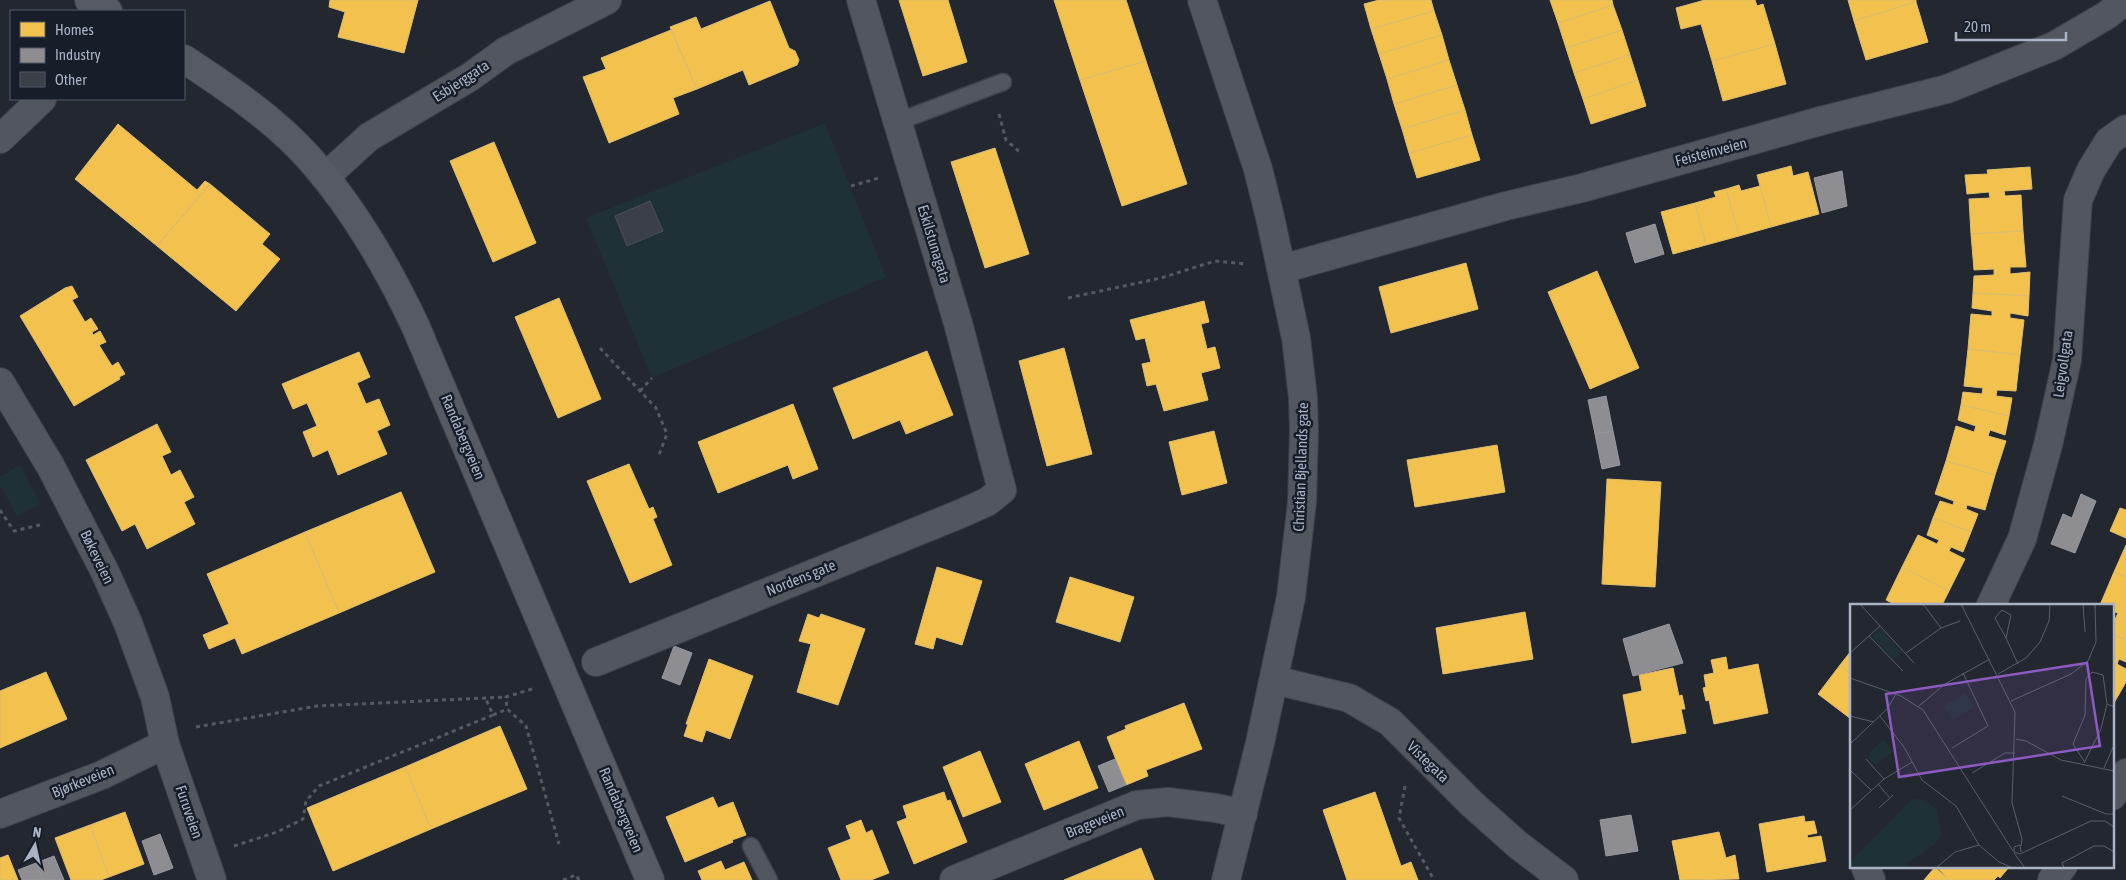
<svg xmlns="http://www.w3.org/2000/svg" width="2126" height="880" viewBox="0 0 2126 880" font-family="'Asap Condensed',sans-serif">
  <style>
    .green { fill: #203136 }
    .homes { fill: #f2c14e; stroke: #dcbd71 }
    .industry { fill: #8d8d92; stroke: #9698a1 }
    .building { fill: #3b3f47; stroke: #494f58 }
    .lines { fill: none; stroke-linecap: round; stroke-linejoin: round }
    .lane-casing { stroke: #3f424a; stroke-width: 19 }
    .street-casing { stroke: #3f424a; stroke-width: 30 }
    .secondary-casing { stroke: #3f424a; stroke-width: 30 }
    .path { stroke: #545a62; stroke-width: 3; stroke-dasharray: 4 4; stroke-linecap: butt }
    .lane { stroke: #52565f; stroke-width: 16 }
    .street { stroke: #52565f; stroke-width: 28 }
    .secondary { stroke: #565a63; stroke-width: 28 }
    .labels { text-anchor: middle; stroke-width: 5; stroke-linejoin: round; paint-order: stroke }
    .street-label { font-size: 15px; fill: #aab3c4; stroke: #171e2a }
    .inset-road { fill: none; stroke: #595f6b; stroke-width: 1 }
    .view { fill: #8b5bc1; fill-opacity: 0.15; stroke: #8b5bc1; stroke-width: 2.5 }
    .inset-edge { fill: none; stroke: #aab3c4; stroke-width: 2.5 }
  </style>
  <rect width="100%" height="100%" fill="#232730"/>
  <g class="green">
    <path d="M825 123 886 277 652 378 586 218Z"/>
    <path d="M20 465 40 504 17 516 0 485V477Z"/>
  </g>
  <g class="homes">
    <path d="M330 0H418L404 53 338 37 345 12 329 7Z"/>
    <path d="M899 0H948L967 62 923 76Z"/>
    <path d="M1054 0H1126L1146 61 1080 80Z"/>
    <path d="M1379 0H1431L1434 11 1371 29 1364 4Z"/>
    <path d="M1550 0H1612L1613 5 1558 23Z"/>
    <path d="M1705 0H1755L1757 6 1763 4 1775 44 1712 61 1701 24 1681 29 1676 8Z"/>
    <path d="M1848 0H1916V2L1854 21Z"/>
    <path d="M770 1 789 48 795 51 799 60 797 65 749 85 743 70 697 89 670 27 696 17 701 29Z"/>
    <path d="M1916 2 1928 42 1866 60 1854 21Z"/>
    <path d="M1613 5 1622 30 1566 48 1558 23Z"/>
    <path d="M1434 11 1442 35 1379 54 1371 29Z"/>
    <path d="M671 30 697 89 673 98 679 114 609 143 583 77 606 69 601 58Z"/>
    <path d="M1622 30 1630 55 1574 73 1566 48Z"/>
    <path d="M1442 35 1449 60 1387 79 1379 54Z"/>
    <path d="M1775 44 1786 84 1723 101 1712 61Z"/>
    <path d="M1630 55 1638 80 1583 99 1574 73Z"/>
    <path d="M1449 60 1457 85 1394 104 1387 79Z"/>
    <path d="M1146 61 1187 184 1122 206 1080 80Z"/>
    <path d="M1638 80 1646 106 1591 124 1583 99Z"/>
    <path d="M1457 85 1465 110 1402 129 1394 104Z"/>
    <path d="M1465 110 1472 135 1409 153 1402 129Z"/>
    <path d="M118 124 197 190 205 181 210 184 157 246 75 179Z"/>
    <path d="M1472 135 1480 160 1417 178 1409 153Z"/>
    <path d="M494 142 536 243 493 262 450 161Z"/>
    <path d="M995 148 1029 254 985 268 951 162Z"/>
    <path d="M1791 166 1793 176 1808 172 1819 214 1771 227 1757 175Z"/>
    <path d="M2030 167 2032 189 2004 191 2005 196 2021 195 2023 231 1971 234 1969 199 1990 198 1989 192 1967 194 1965 175 1988 174 1987 170Z"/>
    <path d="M210 184 270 234 262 244 280 259 236 311 157 246Z"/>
    <path d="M1739 185 1741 191 1760 186 1771 227 1739 236 1726 189Z"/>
    <path d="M1726 189 1739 236 1706 245 1695 203 1716 197 1714 192Z"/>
    <path d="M1695 203 1706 245 1673 254 1661 212Z"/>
    <path d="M2023 231 2026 267H2010V274L2030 272 2029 296 1973 293 1974 276 1994 275V269L1974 270 1971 234Z"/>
    <path d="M1466 263 1478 309 1391 333 1379 287Z"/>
    <path d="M1597 271 1639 368 1590 389 1548 292Z"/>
    <path d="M72 286 78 297 72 300 85 322 91 318 98 329 92 332 93 335 100 331 106 342 99 345 112 366 118 362 125 374 119 377 120 379 74 406 20 316 65 288Z"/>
    <path d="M1973 293 2029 296 2028 316 2010 313V318L2024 320 2020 355 1968 349 1971 314 1992 316V311L1972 308Z"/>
    <path d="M559 298 601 399 558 418 515 317Z"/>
    <path d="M1204 301 1209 322 1201 324 1207 349 1215 347 1220 368 1201 373 1208 400 1164 411 1156 384 1147 386 1142 364 1151 362 1145 338 1136 340 1130 320Z"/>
    <path d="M1064 348 1092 454 1047 466 1019 361Z"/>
    <path d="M1968 349 2020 355 2016 391 1997 390 1996 396 2012 398 2009 416 1961 405 1963 392 1982 394 1983 388 1964 386Z"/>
    <path d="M927 351 953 415 906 434 900 420 853 439 833 388Z"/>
    <path d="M359 352 370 377 357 383 366 404 379 399 390 425 377 431 387 454 338 475 328 450 313 457 303 432 317 426 307 403 293 409 282 384Z"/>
    <path d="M793 404 818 469 793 479 788 465 718 493 698 442Z"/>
    <path d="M1961 405 2009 416 2005 435 1990 430 1988 436 2006 441 1995 475 1946 461 1956 426 1974 432 1976 426 1958 420Z"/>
    <path d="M157 424 171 452 162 456 171 475 180 470 194 497 184 502 195 524 147 549 135 524 122 531 86 460Z"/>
    <path d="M1214 431 1227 483 1182 495 1169 442Z"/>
    <path d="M1497 445 1505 492 1415 507 1407 460Z"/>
    <path d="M1946 461 1995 475 1985 510 1967 505 1966 509 1978 514 1971 532 1933 518 1940 501 1953 505 1954 501 1935 494Z"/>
    <path d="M629 464 649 509 653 507 657 517 653 519 672 565 630 583 587 481Z"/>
    <path d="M1607 479 1661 482 1655 587 1602 584Z"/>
    <path d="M401 492 435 572 339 613 305 532Z"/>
    <path d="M2120 508 2126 510V538L2110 531Z"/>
    <path d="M1933 518 1971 532 1963 552 1951 547 1949 551 1965 559 1949 591 1902 567 1918 535 1937 544 1939 540 1927 535Z"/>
    <path d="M305 532 339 613 242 654 235 638 209 649 203 635 229 624 207 574Z"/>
    <path d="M2126 545V577L2114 572Z"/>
    <path d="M937 567 982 581 962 645 936 637 933 649 915 644Z"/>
    <path d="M1902 567 1949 591 1942 605H1896L1886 600Z"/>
    <path d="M2114 572 2126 577V640L2112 634V626L2118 613 2112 611V605H2100Z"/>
    <path d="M1070 577 1134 597 1120 642 1056 622Z"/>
    <path d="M1525 612 1533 659 1443 674 1436 628Z"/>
    <path d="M808 614 819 618 821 614 865 629 838 705 797 692 811 644 799 641Z"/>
    <path d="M2112 634 2126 640V662L2119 659 2117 664 2126 669V682L2114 703 2112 702Z"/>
    <path d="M1851 651V674L1840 665Z"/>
    <path d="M1726 657 1728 670 1758 664 1768 713 1714 724 1709 700 1706 701 1703 688 1706 687 1704 675 1714 673 1711 660Z"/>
    <path d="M709 659 753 676 730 739 706 730 702 742 684 736 688 724H686Z"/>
    <path d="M1840 665 1851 674V719L1818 694Z"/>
    <path d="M1673 668 1679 696 1682 695 1685 709H1681L1686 733 1632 743 1623 695 1642 691 1639 675Z"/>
    <path d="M46 672 67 719 0 748V691Z"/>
    <path d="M1184 703 1202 749 1146 770 1148 776 1126 785 1107 737 1126 729 1125 726Z"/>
    <path d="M500 726 527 789 431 829 405 767Z"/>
    <path d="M1079 741 1098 788 1044 810 1025 764Z"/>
    <path d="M980 751 1001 802 963 817 943 767Z"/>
    <path d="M405 767 431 829 333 871 307 808Z"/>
    <path d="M944 792 947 801 950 800 967 842 914 864 897 822 907 818 903 806Z"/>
    <path d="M1375 792 1401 866 1411 862 1418 880H1347L1323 810Z"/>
    <path d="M713 797 718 808 733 802 746 835 732 840 733 842 685 862 666 817Z"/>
    <path d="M125 812 144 864 109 877 90 825Z"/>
    <path d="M1804 816 1805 822 1814 821 1817 833 1807 835 1808 838 1821 836 1826 861 1767 872 1759 824Z"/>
    <path d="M861 820 866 833 872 830 889 873 871 880H841L828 848 851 839 846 826Z"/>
    <path d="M90 825 109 877 101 880H71L55 838Z"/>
    <path d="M1719 832 1726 858 1735 855 1739 879 1680 880 1672 841Z"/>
    <path d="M1141 848 1154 880H1064Z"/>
    <path d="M8 855 18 880H0V858Z"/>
    <path d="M721 861 725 870 744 862 752 880H702L698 871Z"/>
    <path d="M1936 866H2010L2000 878 1998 876 1994 880H1949Z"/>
    <path d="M1935 867 1949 880H1924Z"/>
  </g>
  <g class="industry">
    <path d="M1842 171 1847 206 1822 213 1814 178Z"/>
    <path d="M1655 224 1664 254 1635 263 1626 233Z"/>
    <path d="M1606 396 1613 431 1595 434 1588 400Z"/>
    <path d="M1613 431 1620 465 1602 469 1595 434Z"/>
    <path d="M2081 494 2096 501 2075 553 2051 544 2063 514 2072 518Z"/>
    <path d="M1669 624 1683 663 1633 676 1623 639Z"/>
    <path d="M674 646 692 653 680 685 662 678Z"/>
    <path d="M1115 759 1126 785 1109 792 1098 766Z"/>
    <path d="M1631 815 1638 851 1606 856 1600 820Z"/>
    <path d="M160 834 173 868 154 875 142 841Z"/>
    <path d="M54 856 64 880H43L36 863Z"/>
    <path d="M36 863 43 880H22L18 870Z"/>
  </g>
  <path class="building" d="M650 201 663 231 627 246 615 216Z"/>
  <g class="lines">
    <defs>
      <g id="lane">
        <path d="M897 122 1003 82"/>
        <path d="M751 846 769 880"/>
      </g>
      <g id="street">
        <path d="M1202 0 1258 169 1270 217 1296 338 1303 398 1304 431 1302 502 1291 597 1260 743 1226 880"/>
        <path d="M0 139 42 99"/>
        <path d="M325 177 369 137 470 77 506 51 607 0"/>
        <path d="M1282 269 1506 206 1582 188 1824 120 1947 89 2054 46 2107 15 2126 0"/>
        <path d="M0 382 51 467 105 572 128 623 155 697 165 744 212 880"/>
        <path d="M1991 605 2022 539 2048 445 2067 360 2078 200 2091 170 2109 141 2126 129"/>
        <path d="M596 662 960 514 987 502 1002 490 958 323 861 0"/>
        <path d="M1274 680 1349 698 1390 722 1472 804 1518 845 1564 880"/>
        <path d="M2112 796 2126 773"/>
        <path d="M0 814 102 775 165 744"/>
        <path d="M1865 866 1871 880"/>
        <path d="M954 880 1137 805 1168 802 1216 808 1243 814"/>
        <path d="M2052 880 2063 866"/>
      </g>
      <g id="secondary">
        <path d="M89 0 108 11"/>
        <path d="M184 59C228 88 274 119 309 158 353 207 387 266 415 325L650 880"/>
      </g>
    </defs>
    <use href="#lane" class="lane-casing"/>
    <use href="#street" class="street-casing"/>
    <use href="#secondary" class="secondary-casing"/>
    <g class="path">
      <path d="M999 114 1006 140 1022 154"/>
      <path d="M851 186 879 178"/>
      <path d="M1068 298 1161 278 1215 261 1247 264"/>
      <path d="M600 348 656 408 667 434 659 455"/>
      <path d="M640 391 652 378"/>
      <path d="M0 510 14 531 44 524"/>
      <path d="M532 689 506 697 507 709 526 726 559 844"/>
      <path d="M493 715 507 709"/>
      <path d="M196 727 317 706 506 697"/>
      <path d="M1405 786 1399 818 1434 880"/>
      <path d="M234 846 277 832 303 819 306 801 319 786 493 715 485 697"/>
      <path d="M563 880 576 875 579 880"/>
    </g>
    <use href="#lane" class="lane"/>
    <use href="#street" class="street"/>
    <use href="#secondary" class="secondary"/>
  </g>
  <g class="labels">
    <g class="street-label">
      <text transform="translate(461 81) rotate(-33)" y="5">Esbjerggata</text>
      <text transform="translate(1711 152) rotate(-15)" y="5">Feisteinveien</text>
      <text transform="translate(934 244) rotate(73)" y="5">Eskilstunagata</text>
      <text transform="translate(2063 364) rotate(-82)" y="5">Leigvollgata</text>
      <text transform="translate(463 437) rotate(67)" y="5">Randabergveien</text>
      <text transform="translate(1301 467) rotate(-88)" y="5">Christian Bjellands gate</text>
      <text transform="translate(97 557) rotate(64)" y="5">Bøkeveien</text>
      <text transform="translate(801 578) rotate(-22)" y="5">Nordens gate</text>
      <text transform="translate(1428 762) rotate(44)" y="5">Vistegata</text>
      <text transform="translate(83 781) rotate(-22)" y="5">Bjørkeveien</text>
      <text transform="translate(621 810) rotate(67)" y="5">Randabergveien</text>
      <text transform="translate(189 812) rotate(71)" y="5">Furuveien</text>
      <text transform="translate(1095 822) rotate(-22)" y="5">Brageveien</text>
    </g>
  </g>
  <g transform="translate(1850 604)">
    <rect width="264" height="264" fill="#232730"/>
    <path d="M31 25 52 48 44 55 22 33ZM115 90 124 103 103 116 94 102ZM33 135 43 148 25 161 18 152ZM62 195 75 196 87 206 91 230 85 240 57 259 59 264H0V258Z" fill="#203136"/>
    <path class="inset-road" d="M10 0 64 59M73 0 91 24M111 0 165 108 162 199 172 235 171 242M233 0 235 28M19 32 53 67M156 34 145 14 152 6 161 11 156 34 168 60M0 49 30 22M56 49 91 24 110 17M148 70 176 54 190 38 199 17 200 0M0 74 51 92 73 106 163 247M161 97 221 70 238 57 246 38 245 0M69 102 95 80 140 55M0 112 24 118M30 112 54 143 72 176 106 202 129 241 149 258 163 264M166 135 176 137 211 156 264 167M0 140 37 105 46 90M102 144 138 122 113 69M16 155 34 175M234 157 223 140 235 111 236 75 242 68 253 71 257 100M234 159 251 125 257 100 264 103M254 164 264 141M0 166 21 186M122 169 155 149H165M28 180 39 193M212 192 256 210H264M29 204 43 191M0 206 34 175 62 158M171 248 170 241 164 243V248L170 250 241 217H255L264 223M164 249 175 264M86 264 105 248 129 241M214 264 212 259 244 242H254L264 248"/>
    <path class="view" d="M237 59 250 142 49 173 36 90Z"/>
    <rect width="264" height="264" class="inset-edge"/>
  </g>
  <rect x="10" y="10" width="175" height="90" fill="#171e2a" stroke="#525a68"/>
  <rect x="20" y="22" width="25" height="15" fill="#f2c14e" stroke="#525a68"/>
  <text x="55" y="35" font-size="15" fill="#aab3c4">Homes</text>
  <rect x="20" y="48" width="25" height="15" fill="#8d8d92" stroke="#525a68"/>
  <text x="55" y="60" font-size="15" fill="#aab3c4">Industry</text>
  <rect x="20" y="72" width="25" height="15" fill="#3b3f47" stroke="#525a68"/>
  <text x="55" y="85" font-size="15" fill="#aab3c4">Other</text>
  <g transform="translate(35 845) rotate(9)" stroke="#171e2a" stroke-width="4" paint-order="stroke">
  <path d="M0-4L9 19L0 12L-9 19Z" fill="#aab3c4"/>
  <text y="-8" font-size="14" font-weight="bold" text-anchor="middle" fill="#aab3c4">N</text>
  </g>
  <path d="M1956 32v8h110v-8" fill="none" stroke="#aab3c4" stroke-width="2.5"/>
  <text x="1964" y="32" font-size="15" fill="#aab3c4" stroke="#171e2a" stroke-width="4" paint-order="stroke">20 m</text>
</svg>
